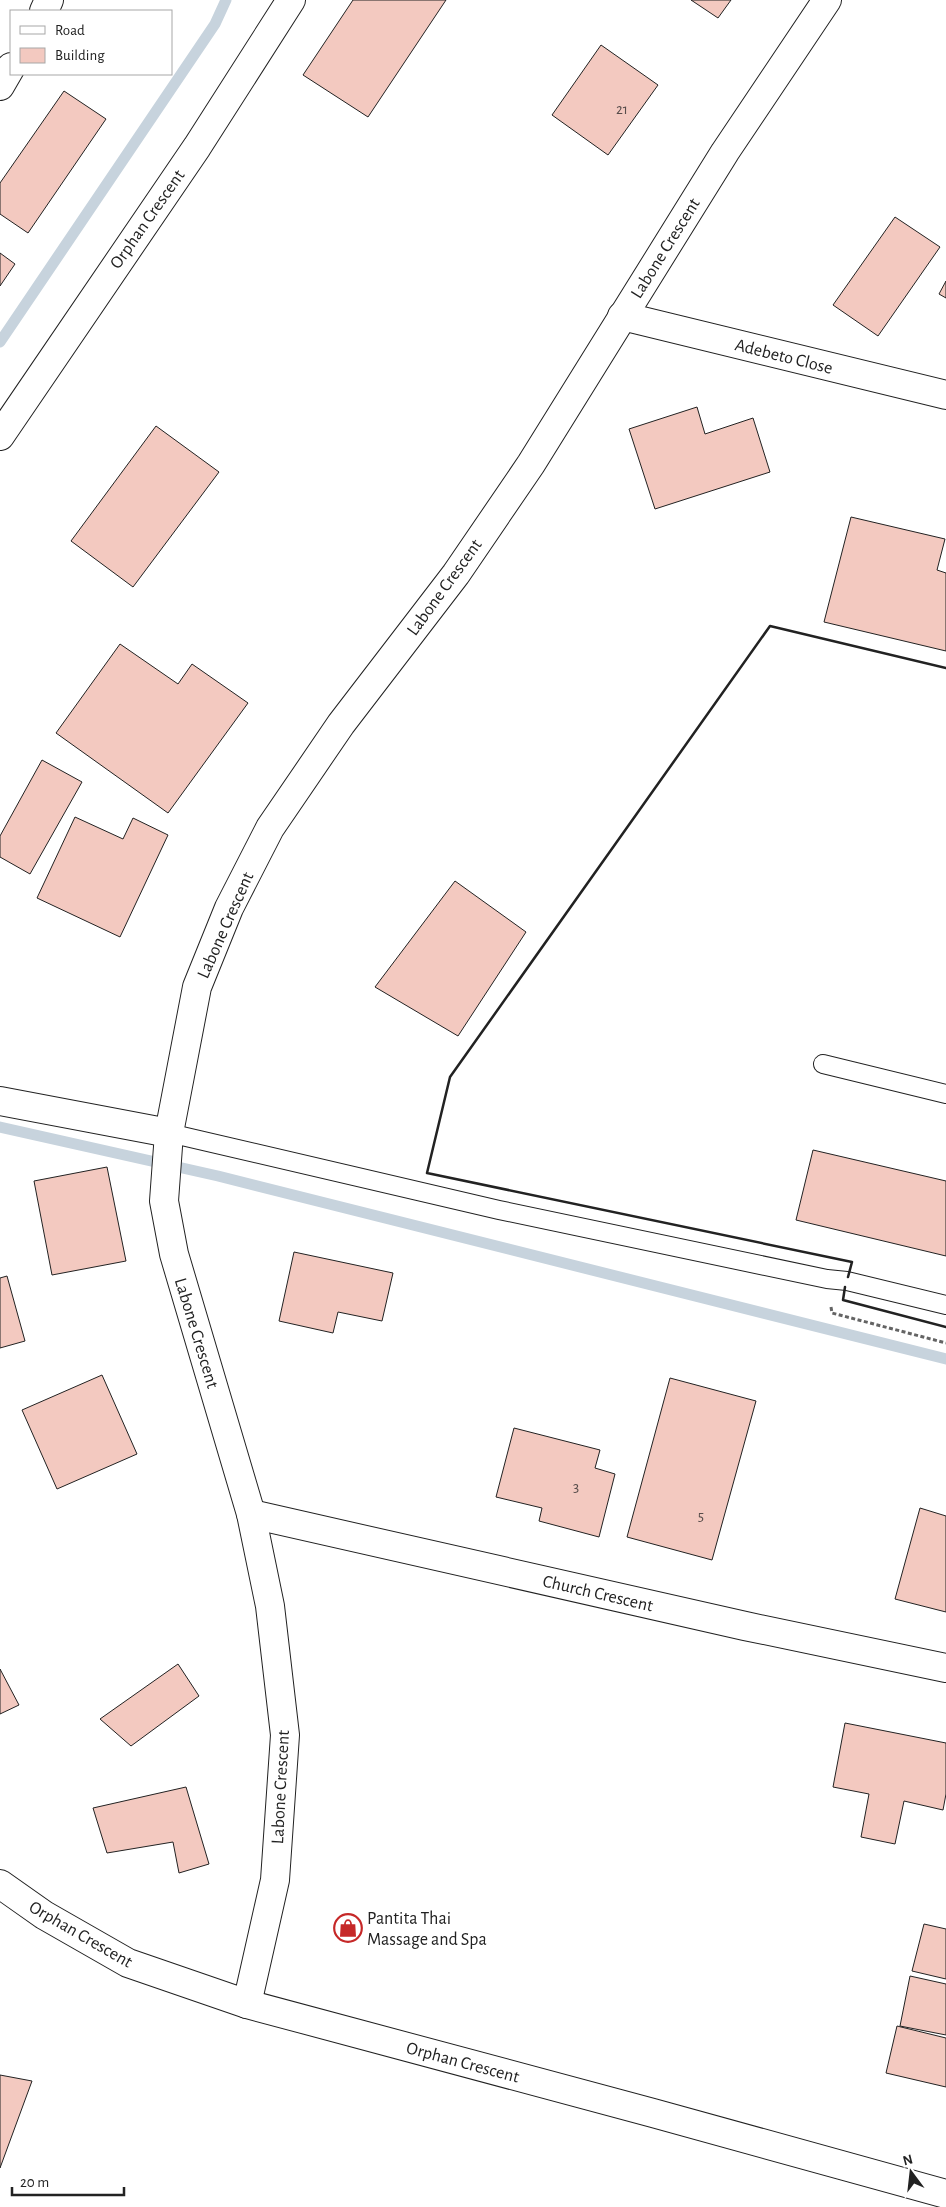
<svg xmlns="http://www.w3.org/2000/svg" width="946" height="2207" viewBox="0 0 946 2207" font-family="'Alegreya Sans',sans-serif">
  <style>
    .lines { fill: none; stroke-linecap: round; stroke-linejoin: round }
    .stream { stroke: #c7d3dd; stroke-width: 11 }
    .building { fill: #f3c9c0; stroke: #222 }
    .service-casing { stroke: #222; stroke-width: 20 }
    .minor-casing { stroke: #222; stroke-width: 30 }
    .tertiary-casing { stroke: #222; stroke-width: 30 }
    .path { stroke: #646464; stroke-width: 3; stroke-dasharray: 4 2.5; stroke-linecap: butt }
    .service { stroke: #fff; stroke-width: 18 }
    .minor { stroke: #fff; stroke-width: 28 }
    .tertiary { stroke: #fff; stroke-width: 28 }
    .wall { stroke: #222; stroke-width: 2.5 }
    .labels { text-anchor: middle; stroke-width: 4; stroke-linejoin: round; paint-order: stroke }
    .number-label { font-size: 15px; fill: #564c4a }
    .street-label { font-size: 18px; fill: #222; stroke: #fff }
    .poi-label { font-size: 18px; fill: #222; stroke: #fff; text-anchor: start }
  </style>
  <rect width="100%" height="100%" fill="#fff"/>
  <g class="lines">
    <g class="stream">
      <path d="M0 342 215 24 226 0"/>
      <path d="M0 1127 218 1176 946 1359"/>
    </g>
  </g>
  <g class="building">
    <path d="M353 0H446L368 117 303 75Z"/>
    <path d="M691 0H731L718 18Z"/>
    <path d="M601 45 658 85 608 155 552 115Z"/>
    <path d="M64 91 106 119 28 233 0 214V183Z"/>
    <path d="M895 217 940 247 878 336 833 305Z"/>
    <path d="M0 253 15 264 0 286Z"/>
    <path d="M946 281V298L939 294Z"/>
    <path d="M697 407 705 434 753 418 770 472 655 509 629 429Z"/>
    <path d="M156 426 219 472 133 587 71 541Z"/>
    <path d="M851 517 945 539 937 570 946 573V651L824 622Z"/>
    <path d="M120 644 178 684 192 664 248 703 168 813 56 733Z"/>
    <path d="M42 760 82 782 30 874 0 857V836Z"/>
    <path d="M75 817 123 839 133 818 168 835 120 937 37 898Z"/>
    <path d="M455 881 526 932 458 1036 375 987Z"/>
    <path d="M813 1150 946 1181V1256L796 1220Z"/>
    <path d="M107 1167 126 1261 52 1275 34 1181Z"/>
    <path d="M294 1252 393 1273 382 1321 338 1312 333 1333 279 1321Z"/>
    <path d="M7 1276 25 1341 0 1348V1278Z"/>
    <path d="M102 1375 137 1454 57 1489 22 1410Z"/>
    <path d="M670 1378 756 1401 712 1560 627 1537Z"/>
    <path d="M514 1428 600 1450 595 1468 615 1474 599 1537 539 1521 542 1508 496 1497Z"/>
    <path d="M920 1508 946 1516V1612L895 1599Z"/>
    <path d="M178 1664 199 1696 131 1746 100 1719Z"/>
    <path d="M0 1669 19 1705 0 1714Z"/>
    <path d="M845 1723 946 1743V1794L943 1810 904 1801 895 1844 861 1837 869 1794 833 1787Z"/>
    <path d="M186 1787 209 1864 179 1873 173 1842 107 1853 93 1808Z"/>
    <path d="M924 1924 946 1929V1979L912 1971Z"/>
    <path d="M910 1976 946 1984V2035L900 2026Z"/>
    <path d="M897 2026 946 2038V2087L886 2073Z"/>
    <path d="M0 2075 32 2081 0 2168Z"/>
  </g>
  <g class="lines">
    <defs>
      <g id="service">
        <path d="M823 1064 946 1094"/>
        <path d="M169 1133 499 1210 827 1279 847 1281 946 1305"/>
      </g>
      <g id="minor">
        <path d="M44 11 49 0"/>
        <path d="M0 86 11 67"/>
        <path d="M622 316 946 395"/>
        <path d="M0 1101 169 1133"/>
        <path d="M251 1514 745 1626 946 1668"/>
        <path d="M247 2004 275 1880 285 1735 270 1606 251 1514 174 1254 164 1201 169 1133 197 987 229 908 270 828 341 724 456 574 531 464 725 152 827 0"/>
      </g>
      <g id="tertiary">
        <path d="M0 436 197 147 291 0"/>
        <path d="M0 1884 44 1915 128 1963 247 2004 653 2113 946 2194"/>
      </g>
    </defs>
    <use href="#service" class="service-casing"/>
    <use href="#minor" class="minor-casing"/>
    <use href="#tertiary" class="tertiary-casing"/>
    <path class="path" d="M831 1307 832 1313 946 1343"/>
    <use href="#service" class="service"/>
    <use href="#minor" class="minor"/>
    <use href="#tertiary" class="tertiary"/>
    <g class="wall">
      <path d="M848 1277 852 1262 427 1173 450 1077 770 626 946 668"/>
      <path d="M845 1287 843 1300 946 1327"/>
    </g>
  </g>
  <defs>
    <symbol id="shop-ring" viewBox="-11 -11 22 22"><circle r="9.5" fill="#fff" stroke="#c62828" stroke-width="1.5"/><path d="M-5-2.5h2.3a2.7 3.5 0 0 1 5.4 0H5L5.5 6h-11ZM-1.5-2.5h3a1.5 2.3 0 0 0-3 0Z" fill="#c62828"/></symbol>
  </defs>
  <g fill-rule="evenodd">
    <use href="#shop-ring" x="332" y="1912" width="32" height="32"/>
  </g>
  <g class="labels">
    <g class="number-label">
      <text x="622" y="114">21</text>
      <text x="576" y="1492">3</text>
      <text x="701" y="1521">5</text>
    </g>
    <g class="street-label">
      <text transform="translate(147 219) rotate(-55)" y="6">Orphan Crescent</text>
      <text transform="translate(665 248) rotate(-58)" y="6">Labone Crescent</text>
      <text transform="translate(784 356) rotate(14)" y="6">Adebeto Close</text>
      <text transform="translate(444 587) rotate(-54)" y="6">Labone Crescent</text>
      <text transform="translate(225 925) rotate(-66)" y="6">Labone Crescent</text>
      <text transform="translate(197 1333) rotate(73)" y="6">Labone Crescent</text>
      <text transform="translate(598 1593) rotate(13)" y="6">Church Crescent</text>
      <text transform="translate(280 1787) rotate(-87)" y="6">Labone Crescent</text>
      <text transform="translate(81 1934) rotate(30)" y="6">Orphan Crescent</text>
      <text transform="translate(463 2062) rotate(15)" y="6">Orphan Crescent</text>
    </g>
    <g class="poi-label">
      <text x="367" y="1924">Pantita Thai<tspan x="367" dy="21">Massage and Spa</tspan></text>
    </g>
  </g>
  <rect x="10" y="10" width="162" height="65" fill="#ffffff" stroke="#a7a7a7"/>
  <rect x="20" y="26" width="25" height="8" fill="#ffffff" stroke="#a7a7a7"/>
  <text x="55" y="35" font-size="15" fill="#222222">Road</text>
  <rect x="20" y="48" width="25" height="15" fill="#f3c9c0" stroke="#a7a7a7"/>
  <text x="55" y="60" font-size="15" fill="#222222">Building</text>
  <g transform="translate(911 2172) rotate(345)" stroke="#ffffff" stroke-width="4" paint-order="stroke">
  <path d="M0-4L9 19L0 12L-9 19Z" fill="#222222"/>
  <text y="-8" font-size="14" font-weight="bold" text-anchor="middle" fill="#222222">N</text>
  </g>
  <path d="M12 2187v8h112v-8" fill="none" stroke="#222222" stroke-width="2.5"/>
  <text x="20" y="2187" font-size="15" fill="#222222" stroke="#ffffff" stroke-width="4" paint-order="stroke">20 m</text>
</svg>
